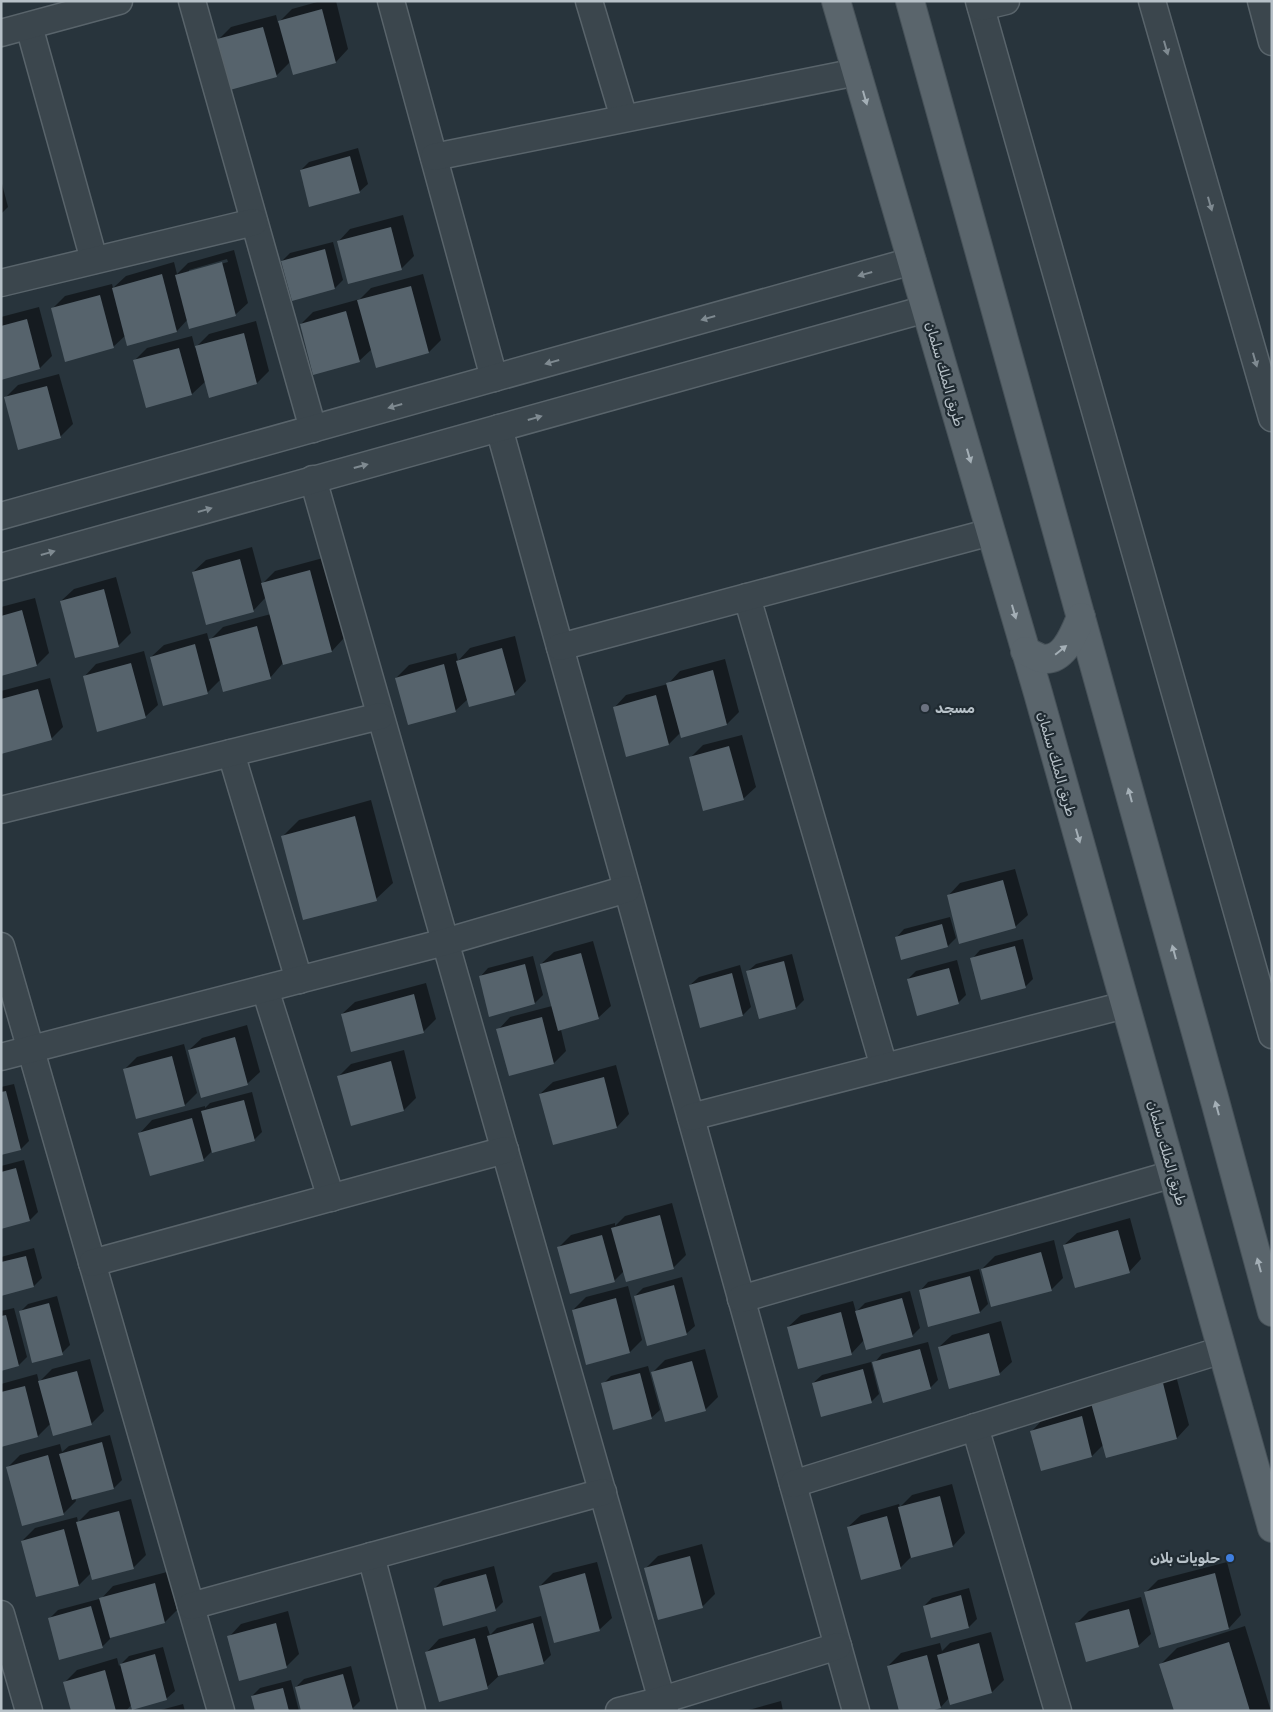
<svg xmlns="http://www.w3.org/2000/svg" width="1273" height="1712" viewBox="0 0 1273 1712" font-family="Rubik,Cairo,sans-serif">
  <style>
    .shadow { fill: #0007; fill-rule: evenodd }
    .building { fill: #56636c }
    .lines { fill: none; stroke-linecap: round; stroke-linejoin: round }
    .minor-casing { stroke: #59646b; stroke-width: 29 }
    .major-casing { stroke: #475259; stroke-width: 30 }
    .minor { stroke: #3b464d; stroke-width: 26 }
    .major { stroke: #5a656c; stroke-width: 28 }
    .oneway { fill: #7f8a91 }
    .oneway2 { fill: #a4afb6 }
    .worship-dot { fill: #6b7280; stroke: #202b32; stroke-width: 2 }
    .shop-dot { fill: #3f7fe0; stroke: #202b32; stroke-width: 2 }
    .labels { text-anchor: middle; stroke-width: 4.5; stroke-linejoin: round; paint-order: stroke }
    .street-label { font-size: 14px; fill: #b7c1c8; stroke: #202b32 }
    .poi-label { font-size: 14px; font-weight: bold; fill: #b7c1c8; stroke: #202b32; text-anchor: start }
  </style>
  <rect width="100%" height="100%" fill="#28343c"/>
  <g class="shadow">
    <path d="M321 1H336L348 49 336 62 294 73 290 62 276 76 218 40 231 27 276 15 278 23 292 9Z"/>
    <path d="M358 148 368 184 359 192 301 170 309 162Z"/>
    <path d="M1 180 8 207 1 214Z"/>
    <path d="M403 215 414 256 402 268 349 283 338 242 350 229Z"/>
    <path d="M333 242 343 280 335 288 292 299 282 261 290 253Z"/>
    <path d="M234 250 248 303 235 315 188 319 177 331 126 335 113 347 52 309 65 296 112 284 113 288 126 276 174 262 177 274 188 263ZM227 259 228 262 189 272V270Z"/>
    <path d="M423 274 441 340 429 352 372 349 359 361 301 324 313 312 360 299 371 288Z"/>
    <path d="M39 307 52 356 40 368 1 378V317Z"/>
    <path d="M256 321 269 371 257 383 206 381 192 394 135 360 147 348 192 336 195 348 209 334Z"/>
    <path d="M59 374 73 424 60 437 5 398 18 385Z"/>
    <path d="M252 547 262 584 275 571 323 558 344 638 332 651 282 664 270 678 221 679 207 693 151 657 164 645 207 633 209 641 223 627 271 614 266 597 253 611 193 572 206 560Z"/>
    <path d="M116 577 131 633 118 646 61 601 74 589Z"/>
    <path d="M35 598 49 653 37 665 1 675V607Z"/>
    <path d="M515 636 526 681 514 694 468 699 455 711 396 678 409 665 456 653 458 661 470 648Z"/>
    <path d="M144 651 158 705 145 717 84 677 96 664Z"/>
    <path d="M725 659 739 712 727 724 681 732 669 744 614 708 626 695 668 684 680 671Z"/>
    <path d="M50 678 63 727 51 739 1 753V691Z"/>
    <path d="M742 735 756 787 743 799 690 758 703 745Z"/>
    <path d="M371 800 393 883 376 899 282 837 299 820Z"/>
    <path d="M1015 869 1028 915 1015 927 948 896 960 883Z"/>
    <path d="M950 917 956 938 948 946 896 938 904 929Z"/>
    <path d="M1023 939 1033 979 1025 987 972 959 980 950Z"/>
    <path d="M593 941 611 1006 598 1018 561 1030 566 1051 554 1063 498 1030 510 1017 552 1006 541 964 554 952Z"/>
    <path d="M792 954 804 1000 796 1008 760 1018 747 972 756 964Z"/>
    <path d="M533 956 543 995 535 1003 490 1015 480 977 488 968Z"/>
    <path d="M957 960 966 995 958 1003 908 979 916 971Z"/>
    <path d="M740 965 751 1007 743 1015 701 1026 690 985 699 977Z"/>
    <path d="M426 983 436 1019 423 1032 342 1014 355 1002Z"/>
    <path d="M247 1025 260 1072 247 1084 189 1050 202 1038Z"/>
    <path d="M184 1044 197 1093 185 1105 124 1070 137 1057Z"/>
    <path d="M404 1050 416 1098 404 1110 352 1125 339 1076 351 1064Z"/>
    <path d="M616 1065 629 1114 617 1127 540 1094 553 1082Z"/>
    <path d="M14 1084 29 1141 21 1149 2 1154 1 1087Z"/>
    <path d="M252 1092 262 1132 254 1140 212 1151 203 1160 140 1133 152 1120 205 1106V1108L210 1103Z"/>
    <path d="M24 1160 38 1212 30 1220 1 1228V1166Z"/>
    <path d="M672 1203 686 1255 673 1268 624 1271 614 1281 559 1247 571 1235 615 1223V1226L625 1216Z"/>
    <path d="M1130 1218 1141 1259 1129 1272 1064 1245 1077 1233Z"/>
    <path d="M1054 1240 1063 1278 1051 1290 982 1269 995 1256Z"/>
    <path d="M34 1248 42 1278 34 1286 1 1295V1257Z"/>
    <path d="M979 1269 988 1304 980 1312 929 1326 920 1291 928 1282Z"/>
    <path d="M682 1277 695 1326 686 1334 635 1296 643 1288Z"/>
    <path d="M628 1286 642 1340 630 1352 587 1364 573 1310 586 1297Z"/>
    <path d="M910 1291 920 1328 912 1336 864 1340 851 1354 788 1327 801 1315 853 1301 856 1312 865 1303Z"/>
    <path d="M57 1296 70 1345 62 1353 20 1312 28 1304Z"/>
    <path d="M14 1308 27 1357 19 1365 1 1370V1311Z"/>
    <path d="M1001 1321 1012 1362 999 1374 939 1347 952 1335Z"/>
    <path d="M928 1342 938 1380 930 1388 874 1363 882 1354Z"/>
    <path d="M705 1349 718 1397 705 1410 653 1372 665 1360Z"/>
    <path d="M90 1359 104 1411 91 1424 51 1423 38 1436 1 1446V1384L37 1374 39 1382 52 1369Z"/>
    <path d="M871 1362 879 1394 871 1402 813 1383 822 1375Z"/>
    <path d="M648 1366 660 1410 651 1418 603 1384 611 1376Z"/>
    <path d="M1175 1372 1189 1425 1177 1438 1104 1444 1092 1456 1042 1469 1032 1431 1044 1418 1093 1405Z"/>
    <path d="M110 1435 122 1480 114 1488 75 1498 76 1501 63 1514 8 1467 20 1455 60 1444 62 1452 69 1446Z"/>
    <path d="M952 1484 965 1533 953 1546 912 1556 900 1568 848 1527 861 1515 899 1504 900 1507 912 1495Z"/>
    <path d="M131 1499 146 1555 133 1568 91 1573 79 1585 37 1596 22 1541 35 1528 77 1517 78 1522 90 1510Z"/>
    <path d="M702 1544 715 1594 703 1606 646 1568 658 1556Z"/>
    <path d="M597 1562 612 1618 599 1630 540 1586 553 1573Z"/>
    <path d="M1227 1562 1241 1615 1229 1628 1159 1646 1145 1593 1158 1580Z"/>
    <path d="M494 1566 503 1602 495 1610 435 1588 443 1580Z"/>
    <path d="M167 1572 177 1610 165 1622 110 1637V1639L102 1647 50 1618 58 1610 99 1599 100 1600 113 1586Z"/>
    <path d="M969 1588 977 1619 969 1627 932 1637 924 1606 932 1598Z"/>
    <path d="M1141 1597 1151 1634 1138 1646 1077 1623 1089 1611Z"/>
    <path d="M288 1611 299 1654 287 1666 240 1679 229 1637 241 1624Z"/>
    <path d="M541 1616 551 1655 543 1663 501 1674 487 1687 427 1652 439 1639 487 1626 490 1635 497 1628Z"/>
    <path d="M1245 1626 1271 1711H1175L1161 1664 1177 1648Z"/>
    <path d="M991 1632 1004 1680 992 1692 949 1698 941 1707 926 1711 888 1666 901 1653 940 1643 942 1651 950 1643Z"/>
    <path d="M163 1647 175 1691 166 1699 132 1704 126 1711H72L65 1682 77 1670 117 1658 119 1666 129 1656Z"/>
    <path d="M351 1666 360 1701 352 1709 345 1711H302L296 1687 304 1679Z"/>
    <path d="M291 1680 299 1711H256L252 1696 260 1688Z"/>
    <path d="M781 1701 783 1711H745Z"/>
    <path d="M183 1704 185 1711H157Z"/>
  </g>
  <g class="building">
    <path d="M322 9 336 63 293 75 278 21Z"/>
    <path d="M263 27 277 77 230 90 217 39Z"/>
    <path d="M350 156 360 193 309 207 300 170Z"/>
    <path d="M391 227 402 270 348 284 337 241Z"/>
    <path d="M325 249 335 289 292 301 281 261Z"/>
    <path d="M222 262 236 316 189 329 175 275Z"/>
    <path d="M162 274 177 332 127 346 112 288Z"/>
    <path d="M411 286 429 353 376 368 357 300Z"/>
    <path d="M100 295 114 348 65 362 51 308Z"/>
    <path d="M346 311 360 362 313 375 300 324Z"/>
    <path d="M27 319 40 369 1 380V326Z"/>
    <path d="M244 333 257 384 209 398 195 346Z"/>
    <path d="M179 348 192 395 146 408 133 360Z"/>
    <path d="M47 386 61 438 18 450 4 397Z"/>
    <path d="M240 559 254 612 206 625 192 572Z"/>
    <path d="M310 570 332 652 283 665 261 583Z"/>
    <path d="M104 589 119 647 75 658 60 601Z"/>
    <path d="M22 610 37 666 1 676V616Z"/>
    <path d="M257 626 271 679 223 692 209 639Z"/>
    <path d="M195 644 208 694 163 706 150 657Z"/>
    <path d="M502 648 515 695 469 707 456 661Z"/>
    <path d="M131 663 146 718 97 732 83 676Z"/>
    <path d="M444 664 456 712 408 725 395 678Z"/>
    <path d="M713 670 727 725 681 738 666 683Z"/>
    <path d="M38 689 52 740 1 754V699Z"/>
    <path d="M656 695 669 745 626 757 613 707Z"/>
    <path d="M729 746 744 800 703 811 689 757Z"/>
    <path d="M355 816 377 901 303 920 281 836Z"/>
    <path d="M1003 880 1016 928 959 944 947 895Z"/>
    <path d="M942 924 948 947 901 960 895 937Z"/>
    <path d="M1015 946 1026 988 981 1000 970 958Z"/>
    <path d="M581 953 599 1019 558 1031 540 964Z"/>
    <path d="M784 961 796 1009 759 1019 746 971Z"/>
    <path d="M525 964 535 1004 489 1017 479 976Z"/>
    <path d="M949 968 959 1004 917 1016 907 979Z"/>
    <path d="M732 973 743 1016 700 1028 689 985Z"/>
    <path d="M414 994 424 1033 351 1052 341 1014Z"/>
    <path d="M542 1017 554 1064 509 1076 496 1029Z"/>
    <path d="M235 1037 248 1085 201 1098 188 1050Z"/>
    <path d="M172 1056 185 1106 136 1119 123 1069Z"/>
    <path d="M391 1061 404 1111 351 1126 337 1076Z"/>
    <path d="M604 1077 617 1128 553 1145 539 1094Z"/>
    <path d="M6 1091 21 1150 1 1155V1092Z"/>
    <path d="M244 1100 255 1141 212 1153 201 1111Z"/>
    <path d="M192 1118 204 1161 150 1176 138 1133Z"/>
    <path d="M16 1168 30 1221 1 1229V1172Z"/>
    <path d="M660 1215 674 1269 626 1282 611 1228Z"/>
    <path d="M1118 1230 1130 1273 1075 1288 1063 1245Z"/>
    <path d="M602 1235 615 1282 570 1294 557 1247Z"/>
    <path d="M1041 1252 1052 1291 991 1307 981 1269Z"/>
    <path d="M26 1256 34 1287 1 1296V1262Z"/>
    <path d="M970 1276 980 1313 928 1327 919 1290Z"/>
    <path d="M674 1285 687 1335 647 1346 634 1296Z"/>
    <path d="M616 1298 630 1353 586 1365 572 1310Z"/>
    <path d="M902 1298 913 1337 866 1350 855 1311Z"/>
    <path d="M49 1303 63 1355 32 1363 19 1311Z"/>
    <path d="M841 1312 852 1355 798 1369 787 1327Z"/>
    <path d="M6 1315 19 1366 1 1371V1316Z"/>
    <path d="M989 1333 1000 1375 949 1389 938 1347Z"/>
    <path d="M920 1349 931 1389 883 1403 872 1362Z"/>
    <path d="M692 1361 706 1411 665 1422 651 1372Z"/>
    <path d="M863 1369 872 1403 821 1417 812 1383Z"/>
    <path d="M77 1371 92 1425 53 1436 38 1381Z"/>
    <path d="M640 1373 652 1419 613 1430 601 1383Z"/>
    <path d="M1163 1383 1177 1439 1106 1458 1091 1403Z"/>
    <path d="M25 1386 38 1437 1 1447V1392Z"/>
    <path d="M1082 1416 1092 1457 1041 1471 1030 1431Z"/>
    <path d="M102 1442 114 1489 72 1500 59 1454Z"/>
    <path d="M48 1455 64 1515 22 1526 6 1467Z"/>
    <path d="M940 1496 953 1547 911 1558 898 1507Z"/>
    <path d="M119 1511 134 1569 92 1580 76 1522Z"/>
    <path d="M887 1516 901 1569 861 1580 847 1527Z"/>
    <path d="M64 1529 79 1586 36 1597 21 1541Z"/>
    <path d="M690 1556 703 1608 658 1620 644 1568Z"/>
    <path d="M585 1573 600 1631 554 1643 539 1586Z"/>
    <path d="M1215 1573 1229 1629 1159 1648 1144 1592Z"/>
    <path d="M486 1574 496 1611 443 1626 434 1588Z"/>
    <path d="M155 1583 165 1623 110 1638 99 1598Z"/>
    <path d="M961 1595 969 1628 931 1638 923 1606Z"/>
    <path d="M91 1606 103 1648 59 1660 48 1618Z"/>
    <path d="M1129 1609 1139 1647 1086 1662 1075 1623Z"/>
    <path d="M276 1623 287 1668 239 1681 227 1636Z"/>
    <path d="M533 1623 544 1664 498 1676 487 1636Z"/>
    <path d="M475 1638 488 1689 439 1702 425 1652Z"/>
    <path d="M1229 1642 1250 1711H1174L1159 1664Z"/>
    <path d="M979 1643 992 1693 950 1705 937 1655Z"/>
    <path d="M155 1654 167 1700 132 1710 120 1664Z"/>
    <path d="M927 1655 941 1708 931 1711H899L887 1666Z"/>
    <path d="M105 1670 116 1711H71L63 1682Z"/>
    <path d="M343 1674 353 1710 301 1711 295 1687Z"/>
    <path d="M283 1688 289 1711H255L251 1696Z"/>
  </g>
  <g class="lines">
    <defs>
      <g id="minor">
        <path d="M192 1 313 429"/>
        <path d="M391 1 494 378"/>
        <path d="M589 1 624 118"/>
        <path d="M979 1 1272 1035"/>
        <path d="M1152 1 1272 418"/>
        <path d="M1261 1 1272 42"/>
        <path d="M981 7 1006 1"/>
        <path d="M29 26 94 260"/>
        <path d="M1 33 119 1"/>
        <path d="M434 157 857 72"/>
        <path d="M1 283 254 222"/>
        <path d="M499 428 856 1711"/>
        <path d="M313 479 665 1711"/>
        <path d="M1 516 912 261"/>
        <path d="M1 567 926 309"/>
        <path d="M747 597 884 1067"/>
        <path d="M560 647 991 532"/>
        <path d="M231 753 299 980"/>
        <path d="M1 810 380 716"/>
        <path d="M1 946 221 1711"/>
        <path d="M265 989 331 1198"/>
        <path d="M1 1057 445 942 627 889"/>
        <path d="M691 1117 1125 1005"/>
        <path d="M92 1263 505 1150"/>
        <path d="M741 1299 1173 1174"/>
        <path d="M975 1427 1058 1711"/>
        <path d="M793 1484 1222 1350"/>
        <path d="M371 1556 412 1711"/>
        <path d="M191 1606 603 1492"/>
        <path d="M1 1614 29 1711"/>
        <path d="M619 1711 662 1700 838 1646"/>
      </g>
      <g id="major">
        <path d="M836 1 1038 693 1272 1528"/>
        <path d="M910 1 1215 1101 1272 1312"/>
        <path d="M1025 651C1030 653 1035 656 1040 658 1063 664 1074 634 1081 617"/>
      </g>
    </defs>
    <use href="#minor" class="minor-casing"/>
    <use href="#major" class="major-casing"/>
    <use href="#minor" class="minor"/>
    <use href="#major" class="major"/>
  </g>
  <defs><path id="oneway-solid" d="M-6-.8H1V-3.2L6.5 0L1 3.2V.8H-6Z" transform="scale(1.25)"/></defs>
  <g class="oneway">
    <use href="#oneway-solid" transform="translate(1166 48) rotate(74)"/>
    <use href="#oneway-solid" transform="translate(1210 204) rotate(74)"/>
    <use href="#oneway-solid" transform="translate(865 274) rotate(164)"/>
    <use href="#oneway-solid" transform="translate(708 318) rotate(164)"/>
    <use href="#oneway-solid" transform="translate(1255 360) rotate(74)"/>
    <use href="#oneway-solid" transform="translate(552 362) rotate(164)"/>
    <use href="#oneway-solid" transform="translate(395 406) rotate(164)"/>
    <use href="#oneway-solid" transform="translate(535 418) rotate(-16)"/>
    <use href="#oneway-solid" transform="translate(361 466) rotate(-15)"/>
    <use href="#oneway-solid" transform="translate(205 510) rotate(-16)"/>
    <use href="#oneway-solid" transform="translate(48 553) rotate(-16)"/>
  </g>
  <g class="oneway2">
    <use href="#oneway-solid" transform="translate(865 98) rotate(74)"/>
    <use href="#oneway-solid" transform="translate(969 456) rotate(74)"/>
    <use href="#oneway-solid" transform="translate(1014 612) rotate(74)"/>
    <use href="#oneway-solid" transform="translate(1061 650) rotate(-39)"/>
    <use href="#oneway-solid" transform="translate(1130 795) rotate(-105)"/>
    <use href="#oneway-solid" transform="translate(1078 836) rotate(74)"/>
    <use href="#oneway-solid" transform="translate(1174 952) rotate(-105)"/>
    <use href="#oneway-solid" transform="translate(1217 1108) rotate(-105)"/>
    <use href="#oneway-solid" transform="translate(1259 1265) rotate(-105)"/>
  </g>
  <circle class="worship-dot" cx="925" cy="708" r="5"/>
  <circle class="shop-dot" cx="1230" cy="1558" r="5"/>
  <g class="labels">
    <g class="street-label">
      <text transform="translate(945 374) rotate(74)" y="5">طريق الملك سلمان</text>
      <text transform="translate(1057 764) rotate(74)" y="5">طريق الملك سلمان</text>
      <text transform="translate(1167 1153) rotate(74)" y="5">طريق الملك سلمان</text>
    </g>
    <g class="poi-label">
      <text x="935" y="713">مسجد</text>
      <text x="1220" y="1563" text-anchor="end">حلويات بلان</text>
    </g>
  </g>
  <rect width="1273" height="1712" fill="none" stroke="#b7c1c8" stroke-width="5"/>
</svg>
